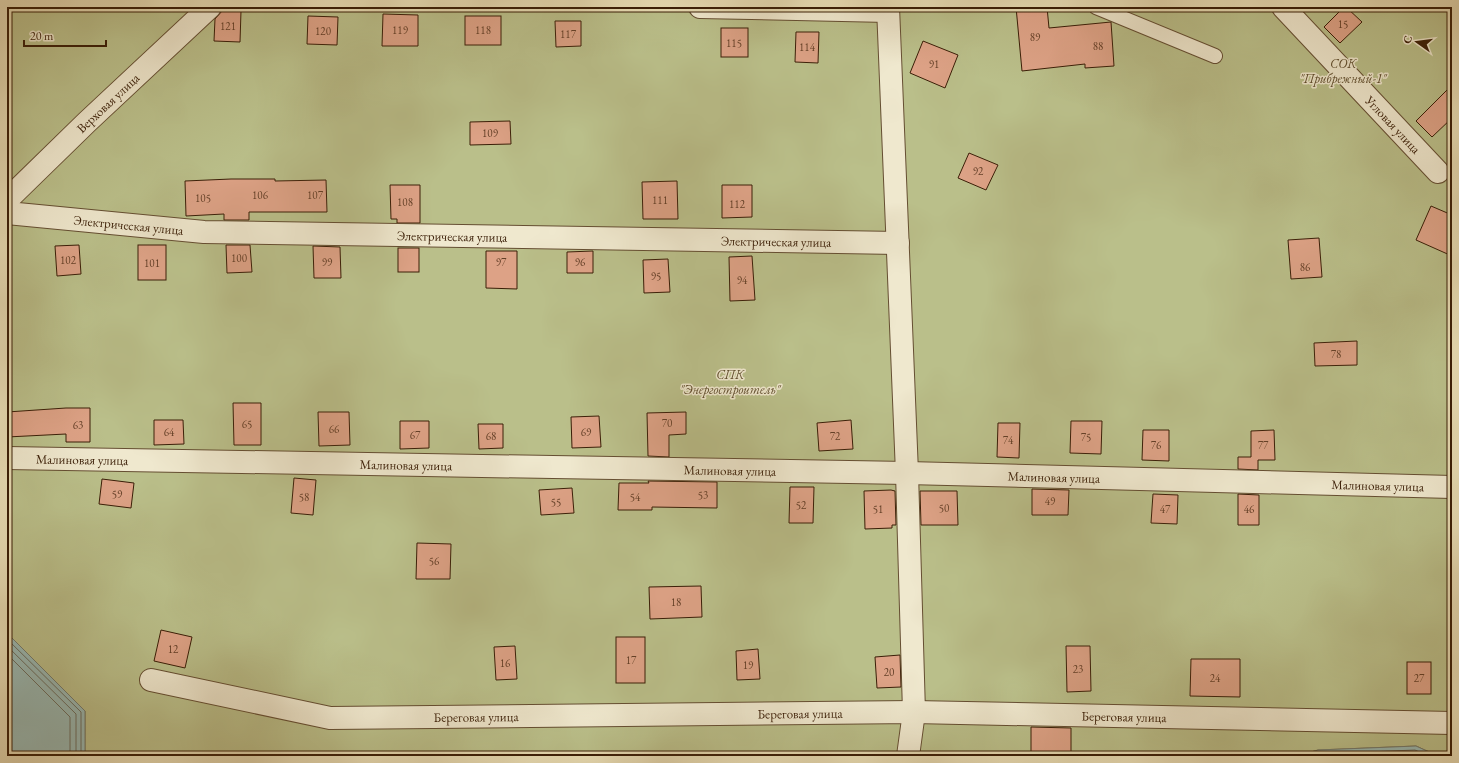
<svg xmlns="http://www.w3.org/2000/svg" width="1459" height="763" viewBox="0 0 1459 763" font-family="'EB Garamond',serif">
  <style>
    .green { fill: #babf8a; stroke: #7a6e48 }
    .water { fill: #99bab5; stroke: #737c6f }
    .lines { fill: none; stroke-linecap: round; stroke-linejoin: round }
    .shore { stroke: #6a6c5e; stroke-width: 1 }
    .building { fill: #dda286; stroke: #3a1e07 }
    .service-casing { stroke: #654e32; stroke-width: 16 }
    .minor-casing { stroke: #654e32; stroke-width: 24 }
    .service { stroke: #efe8ce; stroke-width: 14 }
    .minor { stroke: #efe8ce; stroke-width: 22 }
    .labels { text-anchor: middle; stroke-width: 3; stroke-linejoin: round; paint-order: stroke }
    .number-label { font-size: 11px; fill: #633f27 }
    .park-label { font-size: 13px; font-style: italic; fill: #604e2e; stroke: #efe8ce }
    .street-label { font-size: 13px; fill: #3a1e07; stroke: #efe8ce }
  </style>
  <rect width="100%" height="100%" fill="#e7dcb4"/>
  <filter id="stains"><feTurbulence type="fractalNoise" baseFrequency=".005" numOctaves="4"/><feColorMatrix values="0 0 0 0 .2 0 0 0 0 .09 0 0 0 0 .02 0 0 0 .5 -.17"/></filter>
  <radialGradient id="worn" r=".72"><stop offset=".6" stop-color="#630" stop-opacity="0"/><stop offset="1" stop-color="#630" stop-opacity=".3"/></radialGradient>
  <path class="green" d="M7 7H1452V756H1438L1416 746 1318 750 1297 756H85V711L7 633Z"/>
  <g class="water">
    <path d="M7 633 85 711V756H7Z"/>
    <path d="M1416 746 1438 756H1297L1318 750Z"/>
  </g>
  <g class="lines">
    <g class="shore">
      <path d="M7 639 81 712V756"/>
      <path d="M7 646 76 714V756"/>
      <path d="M7 654 70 717V756"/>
      <path d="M1311 756 1319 754 1415 750 1428 756"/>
    </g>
  </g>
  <g class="building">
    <path d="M1016 7H1047L1049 28 1111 22 1114 66 1085 68V64L1022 71Z"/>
    <path d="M1344 7H1346L1362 22 1340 43 1324 27Z"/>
    <path d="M222 11H241L240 42 214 41 215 19Z"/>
    <path d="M383 14 418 15V46H382Z"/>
    <path d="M308 16 338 17 337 45 307 44Z"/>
    <rect x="465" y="16" width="36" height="29"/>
    <path d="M555 21H581V46L556 47Z"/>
    <rect x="721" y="28" width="27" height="29"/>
    <path d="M796 32H819L818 63 795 62Z"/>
    <path d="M923 41 958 55 945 88 910 73Z"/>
    <path d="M1452 85V118L1432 137 1416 121Z"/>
    <path d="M510 121 511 144 470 145V122Z"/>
    <path d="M969 153 998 165 986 190 958 178Z"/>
    <path d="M231 179H275V181L326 180 327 212H249V220H224V214L186 216 185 181Z"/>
    <path d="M677 181 678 219H643L642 182Z"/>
    <path d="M390 185H420V223H397V219H391Z"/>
    <path d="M722 185H752V217L722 218Z"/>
    <path d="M1431 206 1452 215V256L1416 240Z"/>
    <path d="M1319 238 1322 277 1291 279 1288 240Z"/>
    <path d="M79 245 81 274 57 276 55 246Z"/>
    <rect x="138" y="245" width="28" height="35"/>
    <path d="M226 245H250L252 272 227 273Z"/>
    <path d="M313 246 340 247 341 278H314Z"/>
    <rect x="398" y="248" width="21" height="24"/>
    <path d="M486 251H517V289L486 288Z"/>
    <path d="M593 251V273H567V252Z"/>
    <path d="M752 256 755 300 730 301 729 257Z"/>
    <path d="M668 259 670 292 644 293 643 260Z"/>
    <path d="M1357 341V365L1315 366 1314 343Z"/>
    <path d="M233 403H261V445H234Z"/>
    <path d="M66 408H90V442H66V434L7 437V412Z"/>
    <path d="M318 412H349L350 445 319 446Z"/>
    <path d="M686 412V434L669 435V457L648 456 647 413Z"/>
    <path d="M599 416 601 447 572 448 571 417Z"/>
    <path d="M154 420H183L184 444 154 445Z"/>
    <path d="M851 420 853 449 819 451 817 423Z"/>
    <path d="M400 421H429V448L400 449Z"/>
    <path d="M1071 421H1102L1101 454 1070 453Z"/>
    <path d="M998 423H1020L1019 458 997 457Z"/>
    <path d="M478 424H503V448L479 449Z"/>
    <path d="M1143 430H1169V461L1142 460Z"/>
    <path d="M1274 430 1275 460H1258V470L1238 469V457H1251V431Z"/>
    <path d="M294 478 316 480 313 515 291 513Z"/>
    <path d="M102 479 134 483 131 508 99 504Z"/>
    <path d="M648 481 717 482V508L652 507V510H618L619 483H649Z"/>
    <path d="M790 487H814L813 523H789Z"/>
    <path d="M572 488 574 513 541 515 539 490Z"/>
    <path d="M1032 489 1069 490 1068 515H1032Z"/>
    <path d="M891 490 895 491 896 525H892V528L865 529 864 491Z"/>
    <path d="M920 491H957L958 525H921Z"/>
    <path d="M1153 494 1178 495 1177 524 1151 523Z"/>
    <path d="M1238 494 1259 495V525H1238Z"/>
    <path d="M417 543 451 544 450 579H416Z"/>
    <path d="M701 586 702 617 650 619 649 587Z"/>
    <path d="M161 630 192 637 185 668 154 661Z"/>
    <rect x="616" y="637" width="29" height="46"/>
    <path d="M515 646 517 679 496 680 494 647Z"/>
    <path d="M1066 646H1090L1091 691 1067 692Z"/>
    <path d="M758 649 760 679 737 680 736 651Z"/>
    <path d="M900 655 901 687 877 688 875 657Z"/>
    <path d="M1191 659H1240V697L1190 696Z"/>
    <rect x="1407" y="662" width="24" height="32"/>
    <path d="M1031 727 1071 728V756H1031Z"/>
  </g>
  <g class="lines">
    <defs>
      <path id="service" d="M1096 7 1215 56"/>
      <g id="minor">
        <path d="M700 7 888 11"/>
        <path d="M888 7 907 473 914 712 908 756"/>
        <path id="s1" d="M1283 7 1438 172"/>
        <path id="s2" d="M7 200 87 122 210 7"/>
        <path id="s3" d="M7 213 204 232 898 243"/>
        <path id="s4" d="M7 458 907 473 1452 487"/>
        <path id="s5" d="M151 680 330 718 914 712 1452 723"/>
      </g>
    </defs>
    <use href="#service" class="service-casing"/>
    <use href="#minor" class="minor-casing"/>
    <use href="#service" class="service"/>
    <use href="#minor" class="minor"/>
  </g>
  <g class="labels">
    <g class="number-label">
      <text x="1343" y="28">15</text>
      <text x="228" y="30">121</text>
      <text x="400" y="34">119</text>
      <text x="483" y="34">118</text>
      <text x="323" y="35">120</text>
      <text x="568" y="38">117</text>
      <text x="1035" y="41">89</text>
      <text x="734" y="47">115</text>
      <text x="1098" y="50">88</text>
      <text x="807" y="51">114</text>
      <text x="934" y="68">91</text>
      <text x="490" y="137">109</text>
      <text x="978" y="175">92</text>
      <text x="260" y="199">106</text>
      <text x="315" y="199">107</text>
      <text x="203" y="202">105</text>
      <text x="660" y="204">111</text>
      <text x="405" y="206">108</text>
      <text x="737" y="208">112</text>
      <text x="239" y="262">100</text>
      <text x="68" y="264">102</text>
      <text x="327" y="266">99</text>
      <text x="501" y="266">97</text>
      <text x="580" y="266">96</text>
      <text x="152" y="267">101</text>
      <text x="1305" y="271">86</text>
      <text x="656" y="280">95</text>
      <text x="742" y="284">94</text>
      <text x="1336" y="358">78</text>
      <text x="667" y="427">70</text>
      <text x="247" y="428">65</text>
      <text x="78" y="429">63</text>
      <text x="334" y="433">66</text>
      <text x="169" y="436">64</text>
      <text x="586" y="436">69</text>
      <text x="415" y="439">67</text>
      <text x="491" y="440">68</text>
      <text x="835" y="440">72</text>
      <text x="1086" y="441">75</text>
      <text x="1008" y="444">74</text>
      <text x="1156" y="449">76</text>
      <text x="1263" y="449">77</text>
      <text x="117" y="498">59</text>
      <text x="703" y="499">53</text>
      <text x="304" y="501">58</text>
      <text x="635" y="501">54</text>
      <text x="1050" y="505">49</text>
      <text x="556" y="506">55</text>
      <text x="801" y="509">52</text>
      <text x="944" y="512">50</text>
      <text x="878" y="513">51</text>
      <text x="1165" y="513">47</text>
      <text x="1249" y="513">46</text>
      <text x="434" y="565">56</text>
      <text x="676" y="606">18</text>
      <text x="173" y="653">12</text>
      <text x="631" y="664">17</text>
      <text x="505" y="667">16</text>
      <text x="748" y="669">19</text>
      <text x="1078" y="673">23</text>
      <text x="889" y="676">20</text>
      <text x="1215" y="682">24</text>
      <text x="1419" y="682">27</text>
    </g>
    <g class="park-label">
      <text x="1343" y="68">СОК<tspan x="1343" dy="15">"Прибрежный-1"</tspan></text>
      <text x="730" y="379">СПК<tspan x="730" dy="15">"Энергостроитель"</tspan></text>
    </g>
    <g class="street-label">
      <text dy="5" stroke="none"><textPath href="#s2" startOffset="140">Верховая улица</textPath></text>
      <text dy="5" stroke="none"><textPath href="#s1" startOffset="161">Угловая улица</textPath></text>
      <text dy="5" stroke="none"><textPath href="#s3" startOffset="122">Электрическая улица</textPath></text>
      <text dy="5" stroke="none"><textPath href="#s3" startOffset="446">Электрическая улица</textPath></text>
      <text dy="5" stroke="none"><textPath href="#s3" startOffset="770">Электрическая улица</textPath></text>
      <text dy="5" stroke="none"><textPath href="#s4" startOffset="75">Малиновая улица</textPath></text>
      <text dy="5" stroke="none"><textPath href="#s4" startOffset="399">Малиновая улица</textPath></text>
      <text dy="5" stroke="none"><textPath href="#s4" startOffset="723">Малиновая улица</textPath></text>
      <text dy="5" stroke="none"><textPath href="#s4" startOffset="1047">Малиновая улица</textPath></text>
      <text dy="5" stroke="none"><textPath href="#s4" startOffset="1371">Малиновая улица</textPath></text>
      <text dy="5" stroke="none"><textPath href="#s5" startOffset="653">Береговая улица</textPath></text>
      <text dy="5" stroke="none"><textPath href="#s5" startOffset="329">Береговая улица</textPath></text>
      <text dy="5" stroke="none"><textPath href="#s5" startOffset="977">Береговая улица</textPath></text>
    </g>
  </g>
  <rect width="1459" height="763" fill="none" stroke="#e7dcb4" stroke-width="24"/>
  <rect x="8" y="8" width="1443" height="747" fill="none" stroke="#3a1e07" stroke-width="2"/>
  <rect x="12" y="12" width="1435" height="739" fill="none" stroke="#3a1e07"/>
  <g transform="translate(1417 42) rotate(284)" stroke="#efe8ce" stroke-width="3" paint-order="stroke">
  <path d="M0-3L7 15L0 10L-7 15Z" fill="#3a1e07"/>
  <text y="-6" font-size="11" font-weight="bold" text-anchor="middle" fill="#3a1e07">С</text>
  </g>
  <path d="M24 40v6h82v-6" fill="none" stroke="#3a1e07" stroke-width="2"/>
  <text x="30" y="40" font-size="12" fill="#3a1e07" stroke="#efe8ce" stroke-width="3" paint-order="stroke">20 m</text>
  <rect width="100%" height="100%" filter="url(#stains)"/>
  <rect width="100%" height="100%" fill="url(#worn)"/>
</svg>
